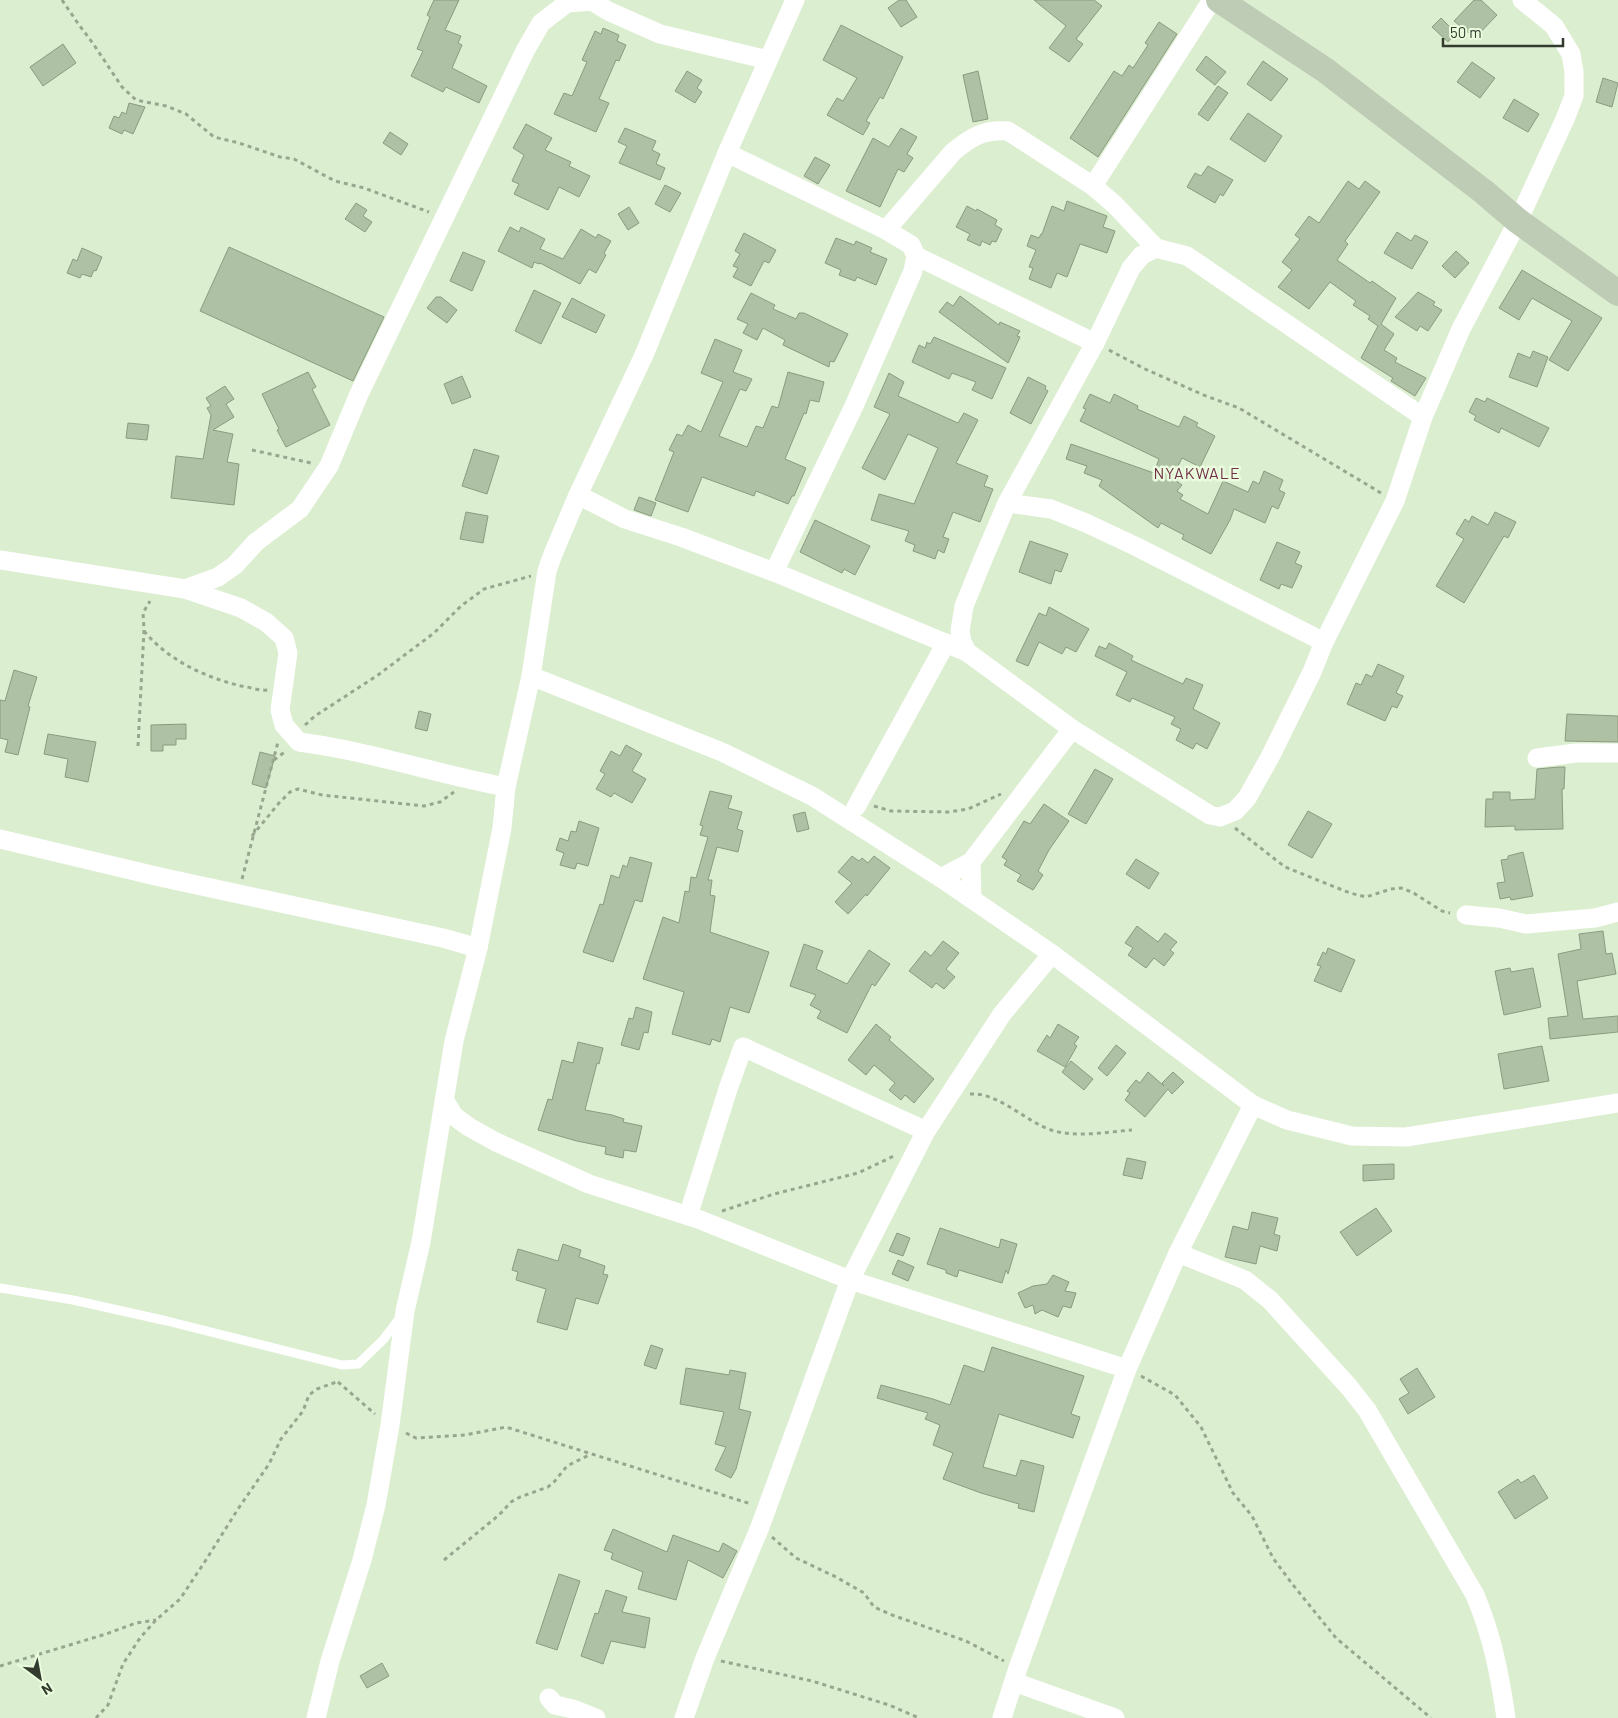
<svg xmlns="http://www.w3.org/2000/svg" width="1618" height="1718" viewBox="0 0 1618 1718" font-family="Barlow,sans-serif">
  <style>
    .building { fill: #afc1a4; stroke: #8a9b7f }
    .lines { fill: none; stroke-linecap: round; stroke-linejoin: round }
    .path { stroke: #98a68f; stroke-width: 3; stroke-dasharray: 4 4; stroke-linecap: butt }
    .lane { stroke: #fff; stroke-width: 9 }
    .street { stroke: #fff; stroke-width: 19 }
    .secondary { stroke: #beccb5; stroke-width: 26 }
    .labels { text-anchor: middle; stroke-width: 5; stroke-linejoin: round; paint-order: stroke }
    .quarter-label { font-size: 16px; letter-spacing: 1px; fill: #732e47; stroke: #e9fcdd }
  </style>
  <rect width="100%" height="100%" fill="#dceed0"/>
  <g class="building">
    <path d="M434 0H459L445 30 461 36 458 43 462 45 452 68 487 86 479 103 446 87 443 92 411 76 423 51 417 49 430 17 427 15Z"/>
    <path d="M899 0H906L917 17 901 27 888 8Z"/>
    <path d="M1034 0H1094L1102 6 1076 39 1083 44 1069 62 1049 48 1066 26Z"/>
    <path d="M1474 0H1481L1497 15 1475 38 1454 21Z"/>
    <path d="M1441 18 1456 33 1448 42 1432 27Z"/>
    <path d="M1159 22 1177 34 1098 157 1070 138 1114 71 1122 76 1129 65 1133 68 1148 45 1145 43Z"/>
    <path d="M841 25 903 57 883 99 880 97 866 121 870 123 863 135 827 115 837 98 843 101 857 78 823 60Z"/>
    <path d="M603 28 619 35 617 41 626 45 619 61 616 60 599 99 609 103 596 132 554 114 564 93 572 96 587 62 582 60 595 31 601 34Z"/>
    <path d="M63 44 76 63 43 86 30 67Z"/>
    <path d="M1206 56 1226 72 1215 85 1196 70Z"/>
    <path d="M1263 61 1288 79 1271 101 1247 84Z"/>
    <path d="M1472 62 1495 78 1480 98 1457 82Z"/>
    <path d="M687 71 702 80 697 88 702 92 695 103 675 91Z"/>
    <path d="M978 71 988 119 973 122 963 75Z"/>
    <path d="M1603 78 1618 83 1612 107 1596 102Z"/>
    <path d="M1218 86 1228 93 1208 121 1198 114Z"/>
    <path d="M1514 99 1539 114 1528 132 1503 118Z"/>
    <path d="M129 103 145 107 133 134 124 130 122 134 109 128 114 116 119 118 122 112 126 114Z"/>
    <path d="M1248 113 1282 136 1265 162 1230 139Z"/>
    <path d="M526 124 552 138 545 150 571 162 569 166 590 176 579 197 559 187 548 210 514 194 519 184 512 181 524 155 513 148Z"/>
    <path d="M625 128 656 141 652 150 660 154 656 164 665 168 660 180 619 163 627 146 618 142Z"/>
    <path d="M901 128 917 137 907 154 913 158 904 172 898 169 880 207 846 191 873 138 889 147Z"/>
    <path d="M390 132 408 144 401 155 383 143Z"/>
    <path d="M815 157 830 165 818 184 804 176Z"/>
    <path d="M1208 166 1233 180 1223 196 1220 194 1215 203 1187 187 1195 173 1201 176Z"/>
    <path d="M1348 181 1359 189 1365 181 1380 192 1345 241 1348 244 1337 260 1370 283 1372 281 1396 298 1381 324 1394 334 1384 350 1397 358 1395 362 1426 378 1415 396 1391 381 1393 378 1361 358 1378 326 1368 319 1370 316 1353 305 1356 301 1330 282 1309 309 1278 287 1292 270 1282 262 1300 239 1295 235 1309 216 1319 223Z"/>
    <path d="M665 185 681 193 670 212 655 204Z"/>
    <path d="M1067 201 1107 216 1103 227 1115 231 1107 253 1080 244 1067 277 1057 273 1051 288 1029 279 1033 268 1029 267 1036 250 1027 246 1031 235 1039 238 1041 234H1042L1052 206 1064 211Z"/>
    <path d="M356 203 367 210 363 216 372 222 365 232 345 219Z"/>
    <path d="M967 206 976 211 977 209 997 220 995 225 1002 229 996 242 992 241 990 245 982 241 980 246 967 240 970 234 956 227Z"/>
    <path d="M629 207 639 223 628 230 618 214Z"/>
    <path d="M510 227 519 232 521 227 545 239 540 249 563 259 581 229 596 238 598 234 611 241 604 253 606 255 596 273 589 269 580 284 540 263 539 264 534 262 532 268 498 251Z"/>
    <path d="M1397 232 1411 241 1415 235 1428 242 1412 269 1384 253Z"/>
    <path d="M744 233 776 250 769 263 764 261 751 286 733 277 738 268 733 266 740 254 735 251Z"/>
    <path d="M836 238 854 245 856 241 872 248 870 252 887 259 876 285 857 277 855 281 839 275 841 270 825 263Z"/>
    <path d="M229 247 384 317 353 381 200 311Z"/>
    <path d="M82 248 102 257 96 271 94 270 91 277 82 274 80 278 67 273 73 259 77 261Z"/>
    <path d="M1456 251 1469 263 1455 278 1442 266Z"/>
    <path d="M463 252 485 261 472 291 450 281Z"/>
    <path d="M1522 270 1602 318 1568 371 1549 360 1572 321 1532 298 1519 320 1499 308Z"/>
    <path d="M534 290 561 303 541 344 515 331Z"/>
    <path d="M1418 292 1435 302 1433 305 1442 310 1428 331 1420 326 1417 331 1395 317Z"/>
    <path d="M751 293 775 305 773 309 796 319 799 313H804L848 334 834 362 830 361 829 367 783 345 785 340 763 328 757 340 743 333 748 324 737 319Z"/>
    <path d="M960 296 999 325 1000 322 1020 331 1017 336 1020 337 1008 363 939 312 947 302 953 306Z"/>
    <path d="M436 297H441L457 310 447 323 427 308Z"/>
    <path d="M572 298 605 315 596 333 562 317Z"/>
    <path d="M934 337 1006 368 992 399 972 390 976 382 952 373 949 379 912 362 919 345 925 348 927 342 930 344Z"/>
    <path d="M715 339 742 350 733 372 752 379 746 391 740 389 719 436 747 447 756 426 763 428 772 406 778 408 788 372 824 382 819 402 810 400 806 414 804 413 785 459 806 468 794 496H792L788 504 756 491 754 496 702 477 688 512 655 500 674 452 669 450 677 434 682 436 688 425 701 432 723 382 701 373Z"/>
    <path d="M1533 351 1548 357 1537 387 1509 377 1518 353 1530 358Z"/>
    <path d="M308 372 316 387 312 389 330 425 286 447 277 430 279 429 262 394Z"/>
    <path d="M889 373 904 382 898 396 958 423 964 413 978 420 956 463 988 476 984 486 993 489 980 522 953 512 943 537 949 539 944 553 938 550 935 559 913 551 915 545 905 541 909 531 871 520 879 494 914 504 938 448 908 434 885 480 862 468 890 414 874 407Z"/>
    <path d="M462 376 471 397 452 404 444 384Z"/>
    <path d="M1028 377 1046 386 1045 389 1048 391 1031 424 1010 413Z"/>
    <path d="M225 386 234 399 226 404 234 417 213 430 233 434 227 462 239 464 234 505 171 498 176 456 203 459 211 415 207 408 211 406 206 398Z"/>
    <path d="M1090 394 1110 403 1114 394 1138 406 1137 409 1179 427 1184 416 1198 423 1196 426 1215 436 1200 467 1182 458 1172 478 1182 485 1177 491 1183 495 1180 499 1208 514 1223 481 1248 492 1253 481 1259 484 1264 471 1283 480 1279 490 1285 493 1278 509 1272 506 1265 523 1234 509 1230 520 1211 554 1182 539 1184 535 1161 523 1158 528 1099 486 1102 480 1084 473 1087 466 1066 459 1071 444 1154 473 1159 459 1080 421 1086 409 1083 408Z"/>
    <path d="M1476 398 1485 402 1487 398 1549 428 1539 447 1501 428 1499 433 1474 420 1476 416 1469 412Z"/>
    <path d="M128 423 149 425 147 440 126 438Z"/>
    <path d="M474 449 499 456 487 494 462 486Z"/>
    <path d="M639 497 656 503 651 516 634 510Z"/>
    <path d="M466 512 488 516 483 543 460 539Z"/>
    <path d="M1495 512 1516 522 1508 538 1504 536 1464 603 1436 586 1464 539 1456 534 1465 519 1469 522 1472 516 1488 525Z"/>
    <path d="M815 520 870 546 855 575 844 569 842 573 800 552Z"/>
    <path d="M1030 541 1068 554 1061 572 1055 570 1051 584 1019 572Z"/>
    <path d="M1277 542 1300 552 1295 563 1302 566 1292 588 1281 584 1279 589 1260 580Z"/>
    <path d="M1049 607 1089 629 1076 652 1066 647 1062 654 1039 642 1028 666 1016 661 1039 613 1046 616Z"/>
    <path d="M1109 643 1133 656 1131 660 1183 684 1186 678 1203 685 1193 709 1220 723 1207 749 1196 743 1193 749 1176 740 1181 729 1171 724 1175 717 1132 698 1130 702 1116 695 1127 672 1095 656 1099 646 1106 649Z"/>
    <path d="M1378 664 1404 676 1396 693 1403 696 1397 708 1392 706 1385 721 1347 704 1356 683 1361 685 1366 674 1372 677Z"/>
    <path d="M14 670 37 677 28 706 30 707 18 755 5 752 8 740 0 738V700L5 701Z"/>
    <path d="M419 711 431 714 427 731 415 728Z"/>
    <path d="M1567 714 1618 716V742L1565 741Z"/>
    <path d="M186 724V739H176V745H163V751H151V725Z"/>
    <path d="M48 734 96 742 88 782 65 777 68 759 44 754Z"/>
    <path d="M626 745 642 754 632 771 646 779 632 803 614 793 611 797 596 789 605 774 600 771 611 751 620 756Z"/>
    <path d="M260 752 275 756 266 788 252 784Z"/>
    <path d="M1559 767H1565L1564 789H1562L1563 829 1515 830V826L1485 827 1486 799H1493V792H1510V800L1535 799 1537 769Z"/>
    <path d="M1095 769 1113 779 1086 824 1068 814Z"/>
    <path d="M710 791 732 796 728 808 742 812 737 829 743 831 738 852 717 847 708 880H712L710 895 715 896 710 932 769 952 749 1013 730 1007 720 1042 712 1039 710 1045 672 1034 684 992 643 979 663 917 679 923 685 891 689 892 691 877 696 878 708 837 700 835 703 826 700 825Z"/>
    <path d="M1044 804 1069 821 1049 850 1038 871 1043 875 1033 890 1017 881 1021 875 1004 865 1007 860 1002 857 1024 821 1030 824Z"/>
    <path d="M1308 811 1332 824 1312 858 1288 845Z"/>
    <path d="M805 812 809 829 797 832 793 815Z"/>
    <path d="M579 821 599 828 588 866 577 863 575 869 560 865 564 853 556 850 560 838 568 841 571 831 576 832Z"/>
    <path d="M1523 852 1533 896 1511 900 1510 897 1500 899 1497 883 1505 882 1501 860 1508 859V856Z"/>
    <path d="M852 856 859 861 862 858 868 863 874 856 890 868 867 896 866 894 848 914 835 902 852 883 838 872Z"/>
    <path d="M630 857 652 863 642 902 635 900 613 962 583 952 600 904 603 905 611 875 619 878 623 865 627 867Z"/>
    <path d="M1136 859 1159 873 1149 889 1126 874Z"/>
    <path d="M1137 926 1158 942 1165 933 1177 942 1170 950 1174 953 1164 966 1154 958 1146 968 1128 955 1133 948 1125 943Z"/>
    <path d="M1603 931 1606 954 1612 953 1616 974 1577 981 1583 1019 1618 1016V1032L1550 1039 1548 1018 1568 1016 1558 954 1581 949 1579 934Z"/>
    <path d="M943 941 959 953 946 969 955 977 944 989 936 983 932 988 909 971 925 951 931 956Z"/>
    <path d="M804 944 823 951 816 969 847 984 869 950 890 964 875 986 872 984 847 1033 817 1018 821 1011 810 1005 816 995 790 986Z"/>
    <path d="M1328 948 1355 960 1341 992 1314 981 1321 966 1317 965 1323 952 1326 954Z"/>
    <path d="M1510 968 1511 972 1533 968 1541 1007 1504 1015 1495 971Z"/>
    <path d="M636 1007 652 1012 648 1033 644 1032 639 1050 621 1045 629 1018 633 1019Z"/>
    <path d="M876 1024 891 1037 889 1040 934 1079 914 1103 905 1095 901 1100 889 1090 895 1083 874 1065 866 1075 848 1060Z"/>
    <path d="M1058 1024 1079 1037 1074 1044 1077 1046 1065 1067 1037 1051 1047 1035 1050 1038Z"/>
    <path d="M578 1042 603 1048 599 1064 597 1063 585 1110 612 1115 624 1119 623 1122 642 1126 636 1152 624 1150 623 1158 605 1154 606 1147 577 1141 538 1130 548 1099 552 1100 562 1060 573 1063Z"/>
    <path d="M1116 1045 1126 1053 1107 1076 1098 1068Z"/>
    <path d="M1542 1046 1549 1081 1504 1089 1498 1054Z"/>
    <path d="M1071 1061 1093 1079 1084 1090 1062 1072Z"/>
    <path d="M1148 1072 1164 1086 1162 1083 1173 1072 1184 1082 1172 1094 1168 1089 1145 1117 1125 1100 1130 1093 1127 1091 1136 1080 1140 1083Z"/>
    <path d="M1127 1158 1146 1162 1142 1179 1123 1175Z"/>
    <path d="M1394 1164V1179L1363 1181V1165Z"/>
    <path d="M1376 1208 1392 1231 1357 1256 1340 1232Z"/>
    <path d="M1252 1212 1278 1218 1274 1234 1280 1236 1277 1251 1260 1246 1256 1264 1225 1257 1233 1226 1248 1230Z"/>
    <path d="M940 1228 999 1248 1001 1239 1017 1244 1008 1274 1006 1270 1002 1283 959 1270 957 1277 946 1273V1270L927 1264Z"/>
    <path d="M897 1233 910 1238 903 1256 889 1251Z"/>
    <path d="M563 1244 581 1250 579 1257 605 1266 603 1274 608 1275 598 1304 576 1298 567 1330 537 1322 546 1289 516 1280 518 1272 512 1270 518 1249 558 1261Z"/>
    <path d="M898 1260 914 1267 908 1281 892 1274Z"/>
    <path d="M1053 1275 1069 1282 1065 1291 1076 1293 1071 1308 1063 1306 1058 1317 1042 1310 1035 1314 1033 1305 1025 1308 1018 1293 1033 1286 1047 1284Z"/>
    <path d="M651 1345 663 1349 656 1369 644 1365Z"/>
    <path d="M992 1347 1084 1376 1071 1414 1080 1417 1073 1438 999 1414 983 1467 1016 1476 1021 1460 1044 1466 1034 1512 1018 1508 1019 1504 981 1493 943 1479 953 1453 933 1445 940 1425 925 1419 928 1413 877 1398 881 1385 933 1399 950 1405 964 1365 984 1372Z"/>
    <path d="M686 1368 729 1375 730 1370 746 1373 739 1409 751 1412 736 1469 731 1478 715 1470 726 1447 715 1444 724 1412 680 1404Z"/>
    <path d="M1417 1368 1435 1397 1408 1414 1399 1399 1409 1393 1400 1379Z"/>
    <path d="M1534 1475 1548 1498 1515 1519 1498 1492 1518 1479 1521 1483Z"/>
    <path d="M613 1529 667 1552 673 1535 719 1552 723 1543 737 1551 723 1578 688 1560 676 1600 638 1589 643 1572 611 1559 613 1553 604 1550Z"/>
    <path d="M559 1574 580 1581 557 1650 536 1643Z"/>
    <path d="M606 1590 627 1597 622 1612 650 1618 645 1648 611 1641 603 1664 581 1656 595 1613 598 1614Z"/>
    <path d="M382 1663 389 1676 367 1688 360 1676Z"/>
  </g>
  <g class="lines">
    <g class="path">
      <path d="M62 0 77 22 94 45 122 87 136 100 166 106 186 114 214 137 239 143 280 157 294 159 335 181 364 188 429 212"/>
      <path d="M1109 350 1145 369 1206 396 1239 408 1381 493"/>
      <path d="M252 450 311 463"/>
      <path d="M144 631C168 660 204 677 241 686 250 687 259 691 268 690"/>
      <path d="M305 725 315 716 378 675 434 633 461 606 484 589 531 576"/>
      <path d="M138 746 144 630 143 613 150 601"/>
      <path d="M274 760 286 751"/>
      <path d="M874 806 891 811 949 812 968 809 1001 794"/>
      <path d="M1235 828 1285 867 1350 893 1366 897 1391 889 1401 888 1412 892 1442 911 1450 913"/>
      <path d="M252 836 279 803 290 792 298 789 322 795 424 806 440 802 454 792"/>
      <path d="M242 879 278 742"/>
      <path d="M970 1094C998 1092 1025 1121 1051 1130 1076 1138 1106 1132 1132 1130"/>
      <path d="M722 1211 774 1194 858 1173 894 1156"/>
      <path d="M1141 1376 1175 1395 1201 1427 1233 1493 1252 1516 1273 1558 1293 1585 1336 1638 1431 1718"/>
      <path d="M338 1382 375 1414"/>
      <path d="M406 1433 416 1438 465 1435 506 1427 751 1504"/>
      <path d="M772 1537 796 1558 836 1577 864 1593 874 1607 892 1615 966 1641 1004 1661"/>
      <path d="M444 1560 499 1515 511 1502 520 1497 548 1487 554 1482 567 1466 591 1454"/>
      <path d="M721 1661 812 1681 889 1705 919 1718"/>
      <path d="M0 1666 106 1634 136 1623 156 1620"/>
      <path d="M96 1718 108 1705 123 1664 140 1638 156 1620 180 1599 204 1563 238 1509 269 1464 281 1439 303 1411 309 1395 317 1389 339 1381"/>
    </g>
    <path class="lane" d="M0 1288 73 1300 167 1321 342 1365 358 1364 383 1340 402 1315"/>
    <g class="street">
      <path d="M727 153 886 230 911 245 916 256 913 271 854 406 774 572"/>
      <path d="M1093 186 1212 0"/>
      <path d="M886 230 953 152C971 137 984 129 1008 131L1093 186 1114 204 1156 248"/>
      <path d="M916 256 1095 343"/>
      <path d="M1423 417 1187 256 1156 248 1142 255 1131 268 1095 343 1007 503 984 557 964 606 960 631 962 642 967 652 1072 729 1210 815 1220 817 1235 811 1247 798 1270 757 1312 672 1324 642 1395 501 1423 417 1461 329 1518 221 1565 119 1574 96V72L1571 54 1554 26 1522 0"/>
      <path d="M578 495 625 519 681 537 774 572 967 652"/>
      <path d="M1007 503 1051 509 1086 523 1137 547 1324 642"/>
      <path d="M0 560 185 589 218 577 235 565 256 542 300 509 329 466 359 394 525 51 541 23 567 3 592 1 608 11 660 34 768 60"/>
      <path d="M185 589 241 608 266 622 284 638 288 653 280 710 284 725 299 742C369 751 436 774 506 787"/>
      <path d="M531 676 722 752 812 796 941 878 1052 954 1253 1105 1287 1120 1352 1136 1406 1137 1618 1103"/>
      <path d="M1537 758 1576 753H1618"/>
      <path d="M856 807 946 643"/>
      <path d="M0 839 160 877 443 938 478 948 502 828 506 787 531 676 547 571 553 554 578 495 644 355 727 153 795 0"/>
      <path d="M971 862 972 899"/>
      <path d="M941 878 971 862 1072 729"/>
      <path d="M1466 915 1499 918 1526 924 1595 918 1618 912"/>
      <path d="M445 1101 454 1116 469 1127 496 1142 589 1184 698 1219 850 1280 1127 1369"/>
      <path d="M688 1216 728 1089 743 1047 926 1131"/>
      <path d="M1178 1253 1245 1280 1270 1300 1349 1387 1367 1410 1475 1595C1492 1635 1500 1675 1506 1718"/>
      <path d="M1014 1682 1115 1718"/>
      <path d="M549 1698 555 1705 573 1709 596 1718"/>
      <path d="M316 1718 330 1661 362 1560 376 1505 390 1425 405 1311 421 1242 454 1041 478 948"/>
      <path d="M684 1718 705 1658 760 1527 850 1280 926 1131 1002 1014 1052 954"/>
      <path d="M1002 1718 1018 1668 1127 1369 1178 1253 1253 1105"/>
    </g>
    <path class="secondary" d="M1219 0 1325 70 1484 192 1518 221 1618 293"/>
  </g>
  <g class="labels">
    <g class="quarter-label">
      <text x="1197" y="479">NYAKWALE</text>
    </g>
  </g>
  <g transform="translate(40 1678) rotate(148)" stroke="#e9fcdd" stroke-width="4" paint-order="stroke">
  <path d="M0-4L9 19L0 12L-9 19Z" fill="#333b2f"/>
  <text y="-8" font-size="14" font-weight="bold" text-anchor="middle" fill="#333b2f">N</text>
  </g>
  <path d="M1443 38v8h120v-8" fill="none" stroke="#333b2f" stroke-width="2.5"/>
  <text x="1450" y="38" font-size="15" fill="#333b2f" stroke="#e9fcdd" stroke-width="4" paint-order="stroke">50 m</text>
</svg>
